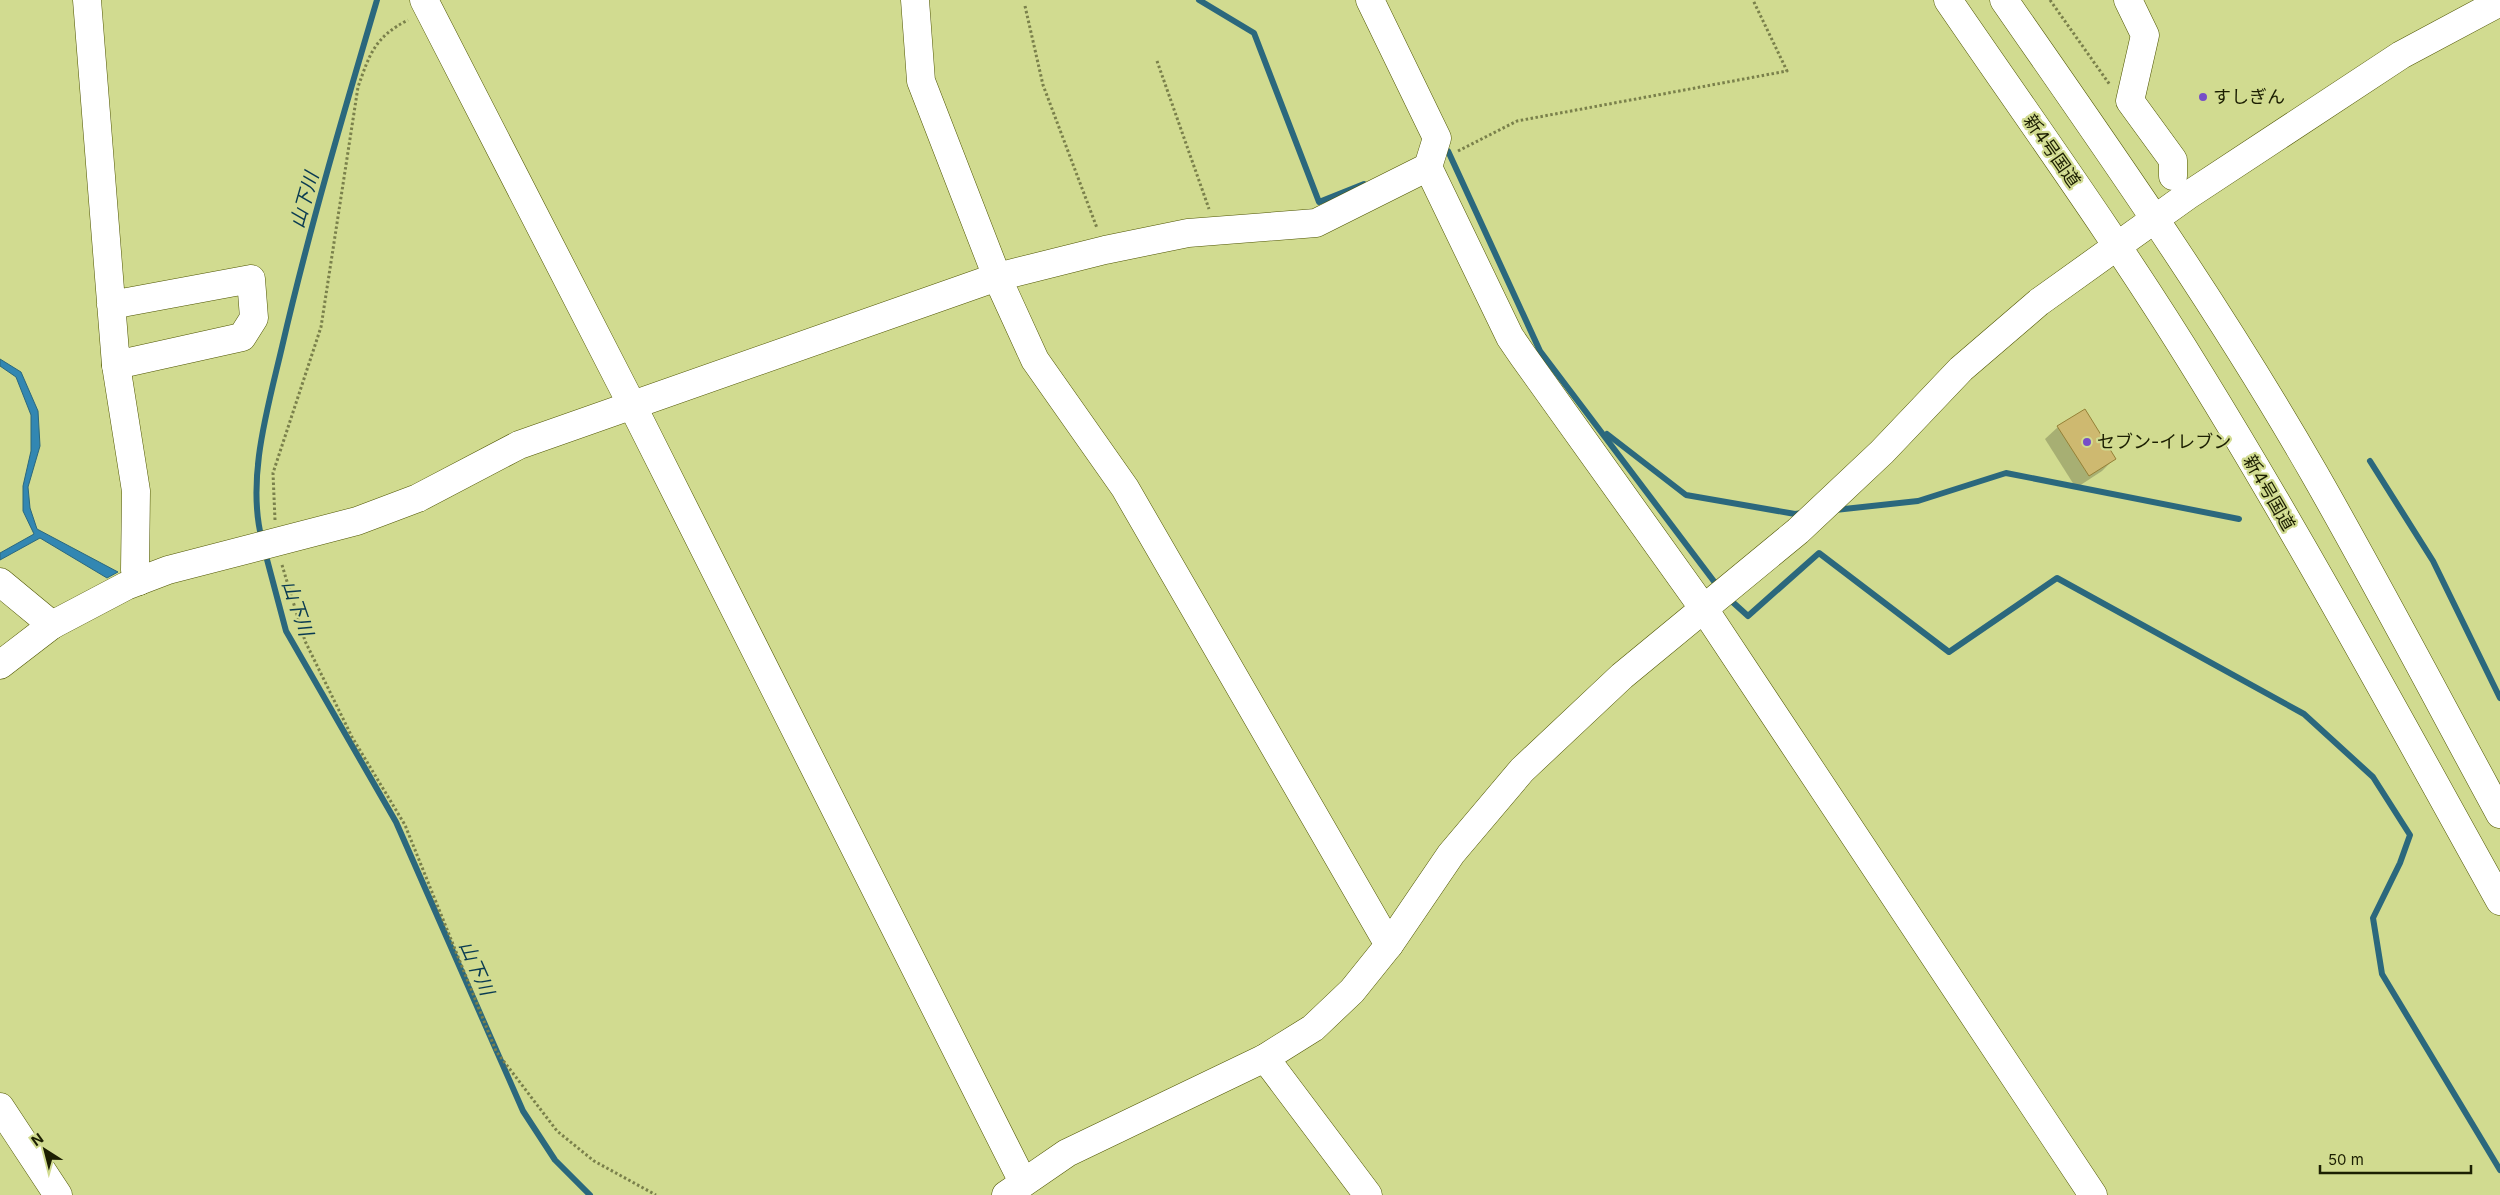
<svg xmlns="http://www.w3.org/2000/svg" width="2500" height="1195" viewBox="0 0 2500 1195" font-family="Inter,'Noto Sans JP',sans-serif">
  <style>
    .water { fill: #3287b2; stroke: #2b687d }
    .shadow { fill: #0003 }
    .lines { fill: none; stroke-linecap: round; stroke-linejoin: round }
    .stream { stroke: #2b687d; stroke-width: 6 }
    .building { fill: #ceb970; stroke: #958137 }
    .minor-casing { stroke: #4f5500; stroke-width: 29 }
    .highway-casing { stroke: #4f5500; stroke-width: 29 }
    .path { stroke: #7a804b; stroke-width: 3; stroke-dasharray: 2.5 2.5; stroke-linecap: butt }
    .minor { stroke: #fff; stroke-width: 28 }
    .highway { stroke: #fff; stroke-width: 28 }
    .poi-dot { fill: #764ec7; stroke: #d1db90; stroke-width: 2 }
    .labels { text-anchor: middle; stroke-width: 4.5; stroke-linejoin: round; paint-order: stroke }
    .poi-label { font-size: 18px; fill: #1c1f02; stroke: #d1db90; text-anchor: start }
    .street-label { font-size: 18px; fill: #1c1f02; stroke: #d1db90 }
    .water-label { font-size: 19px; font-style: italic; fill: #093a51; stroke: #d1db90 }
  </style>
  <rect width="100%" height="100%" fill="#d1db90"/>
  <path class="water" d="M0 359 21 372 38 411 40 446 28 487 30 508 37 529 118 572 107 578 40 538 0 560V553L34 534 23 511V486L31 451V415L16 377 0 366Z"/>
  <path class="shadow" d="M2058 427 2114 459 2102 471 2076 488 2045 439Z"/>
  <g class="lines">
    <g class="stream">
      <path d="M1199 0 1254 33 1319 202 1364 184"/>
      <path d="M1441 154 1448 151 1540 351 1719 588"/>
      <path d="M1607 434 1686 495 1795 514 1802 513"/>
      <path d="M2370 461 2433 561 2500 698"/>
      <path d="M1835 510 1918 501 2006 473 2239 519"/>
      <path d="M262 540C246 479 268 407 282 347 309 230 343 115 377 0"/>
      <path d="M265 552 286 631 396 822 523 1111 555 1160 590 1195"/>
      <path d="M1727 597 1748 616 1819 553 1949 652 2057 578 2304 714 2373 777 2410 835 2400 863 2373 918 2382 974 2500 1170"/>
    </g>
  </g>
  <path class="building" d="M2085 409 2116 459 2089 476 2057 426Z"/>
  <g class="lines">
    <defs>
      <g id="minor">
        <path d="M87 0 116 365 242 337 254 318 251 279 111 305"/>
        <path d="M424 0 632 405 1023 1182"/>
        <path d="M915 0 921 81 997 277 1035 360 1125 488 1389 945"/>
        <path d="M1370 0 1437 138 1428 167 1510 337 1523 356 1704 609 2093 1195"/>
        <path d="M2128 0 2145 35 2130 101 2173 160V176"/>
        <path d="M116 365 136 491 135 570 139 581"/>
        <path d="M0 582 52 625"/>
        <path d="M0 665 52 625 126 586 168 570 357 521 418 498 519 445 997 277 1105 250 1188 233 1316 223 1428 167"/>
        <path d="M1265 1058 1368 1195"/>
        <path d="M0 1107 58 1195"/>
        <path d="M1006 1195 1067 1153 1265 1058 1313 1028 1352 991 1389 945 1451 854 1522 770 1622 676 1798 531 1882 452 1961 369 2039 302 2187 196 2401 55 2500 2"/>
      </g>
      <g id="highway">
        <path d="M1948 0C2033 124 2121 246 2200 375 2306 547 2402 725 2500 901"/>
        <path d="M2004 0C2112 155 2220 309 2314 473 2378 585 2438 700 2500 814"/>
      </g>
    </defs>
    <use href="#minor" class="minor-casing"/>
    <use href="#highway" class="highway-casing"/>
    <g class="path">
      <path d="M2050 0 2110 85"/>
      <path d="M1025 6 1043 85 1097 228"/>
      <path d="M1157 61 1209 209"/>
      <path d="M1458 151 1517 121 1787 71 1753 0"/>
      <path d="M275 520 273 473 321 327 358 87C370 53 375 37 408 20"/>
      <path d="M282 565 305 641 352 737 405 825 496 1051 557 1131 594 1161 656 1195"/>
    </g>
    <use href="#minor" class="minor"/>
    <use href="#highway" class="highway"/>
  </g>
  <g class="poi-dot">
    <circle cx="2203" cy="97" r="5"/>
    <circle cx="2087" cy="442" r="5"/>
  </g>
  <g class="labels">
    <g class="poi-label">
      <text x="2213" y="103">すしぎん</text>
      <text x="2097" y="448">セブン-イレブン</text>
    </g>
    <g class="street-label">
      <text transform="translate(2052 151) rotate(55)" y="6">新4号国道</text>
      <text transform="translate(2269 493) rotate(60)" y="6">新4号国道</text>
    </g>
    <g class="water-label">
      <text transform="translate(304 200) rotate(-74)" y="7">山下川</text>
      <text transform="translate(298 608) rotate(71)" y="7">山下川</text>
      <text transform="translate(477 968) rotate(66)" y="7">山下川</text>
    </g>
  </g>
  <g transform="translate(45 1150) rotate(324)" stroke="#d1db90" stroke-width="4" paint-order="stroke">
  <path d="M0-4L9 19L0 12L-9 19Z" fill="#1c1f02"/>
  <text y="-8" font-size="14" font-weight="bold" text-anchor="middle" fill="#1c1f02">N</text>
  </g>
  <path d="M2320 1165v8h151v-8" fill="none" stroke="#1c1f02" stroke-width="2.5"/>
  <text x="2328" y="1165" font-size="15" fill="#1c1f02" stroke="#d1db90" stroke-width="4" paint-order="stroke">50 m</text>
</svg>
